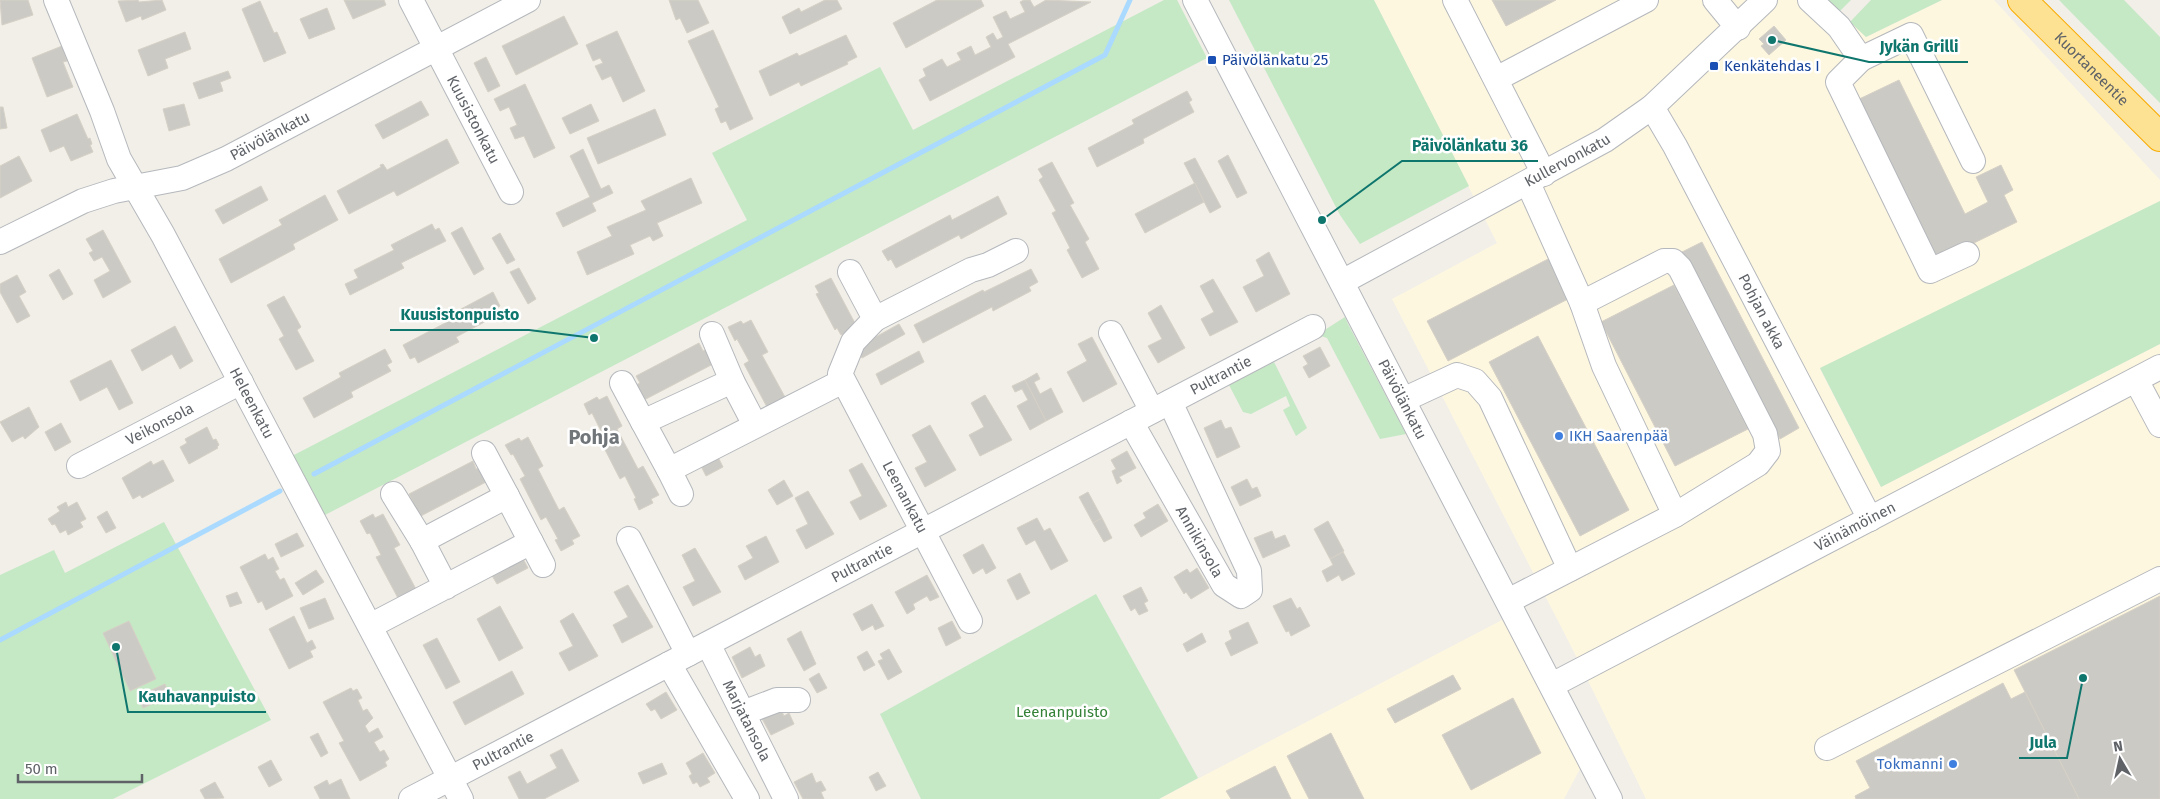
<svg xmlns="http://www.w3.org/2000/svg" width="2160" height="799" viewBox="0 0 2160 799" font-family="'Fira Sans',sans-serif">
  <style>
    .commercial { fill: #fef7e0 }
    .green { fill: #c5e8c5 }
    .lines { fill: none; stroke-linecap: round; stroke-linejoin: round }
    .stream { stroke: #aadaff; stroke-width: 5 }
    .building { fill: #cccac5; stroke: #d6d1c6 }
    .minor-casing { stroke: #b5b8bc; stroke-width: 26 }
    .highway-casing { stroke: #f9ab00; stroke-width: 30 }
    .minor { stroke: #fff; stroke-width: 24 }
    .highway { stroke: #fde293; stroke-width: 28 }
    .transit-dot { fill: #1a4fb4; stroke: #fff; stroke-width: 2 }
    .shop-dot { fill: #3f7fe0; stroke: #fff; stroke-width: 2 }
    .labels { text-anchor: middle; stroke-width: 5; stroke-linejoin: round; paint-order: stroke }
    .transit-label { font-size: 15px; fill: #164399; stroke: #fff; text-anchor: start }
    .street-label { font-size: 15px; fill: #5f6368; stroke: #fff }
    .shop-label { font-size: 15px; fill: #366cbe; stroke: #fff; text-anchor: start }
    .park-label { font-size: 15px; fill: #348238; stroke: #fff }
    .district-label { font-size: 20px; font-weight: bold; fill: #70757a; stroke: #fff }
    .leader { fill: none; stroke: #0f766e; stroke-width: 2 }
    .callout-dot { fill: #0f766e; stroke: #fff; stroke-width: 2 }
    .callout-label { font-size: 16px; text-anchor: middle; font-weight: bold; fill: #0f766e; stroke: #fff; stroke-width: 5; stroke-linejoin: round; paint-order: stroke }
  </style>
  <rect width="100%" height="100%" fill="#f1efe8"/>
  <g class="commercial">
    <path d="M1374 0H1827L1866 37 1942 0H1994L2160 180V201L1820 369 1881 487 2160 344V799H1646L1572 648 1392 299 1497 243Z"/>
    <path d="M1504 619 1582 765 1564 799H1159Z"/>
  </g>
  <g class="green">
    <path d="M1164 0H1177L1207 58 323 516 292 456 747 220 712 153 880 67 913 130Z"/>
    <path d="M1229 0H1374L1469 186 1360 244 1340 215Z"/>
    <path d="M1827 0H1851L1839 12Z"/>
    <path d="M1871 0H1942L1866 37 1850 22Z"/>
    <path d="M2059 0H2124L2160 37V103Z"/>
    <path d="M2160 201V344L1881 487 1820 368Z"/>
    <path d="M1345 317 1348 324 1406 434 1380 439 1327 338 1321 336 1323 331Z"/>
    <path d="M1274 362 1307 428 1296 436 1283 410 1290 406 1286 396 1251 414 1243 412 1229 385Z"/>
    <path d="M164 522 271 720 113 799H0V575L54 550 65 573Z"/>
    <path d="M1096 594 1198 778 1159 799H921L880 714Z"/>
  </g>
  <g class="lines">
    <g class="stream">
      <path d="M314 474 1105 55 1130 0"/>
      <path d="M0 640 280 491"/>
    </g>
  </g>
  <g class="building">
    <path d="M0 0H28L33 15 2 25Z"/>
    <path d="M138 0 139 2 162 0 166 10 142 20 141 16 126 22 118 1Z"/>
    <path d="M344 0H384L386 5 353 19Z"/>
    <path d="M669 0H698L709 23 687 33 680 18 676 20Z"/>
    <path d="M825 0H837L842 9 790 34 782 17 799 8 801 12Z"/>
    <path d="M937 0H981L984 6 906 48 893 23Z"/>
    <path d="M1024 0H1030L1034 7 1046 0 1091 2 1008 44 1015 57 930 101 919 80 926 76 923 69 942 59 947 67 961 60 957 53 971 46 975 55 991 47 986 37 993 33 997 40 1003 37 993 17 1006 11 1010 19 1025 12 1020 2Z"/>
    <path d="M1492 0H1556L1506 26Z"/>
    <path d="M260 1 274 33 277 32 286 53 264 62 242 9Z"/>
    <path d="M327 8 335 29 309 39 300 19Z"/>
    <path d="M564 16 578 44 516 75 502 46Z"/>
    <path d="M1774 26 1786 40 1769 55 1761 46 1764 44 1759 39Z"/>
    <path d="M713 30 753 119 730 130 726 121 721 123 715 109 719 107 688 41Z"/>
    <path d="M617 31 645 91 623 102 611 76 602 80 595 66 603 63 600 58 593 61 586 45Z"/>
    <path d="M185 32 191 49 165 59 168 68 148 76 138 50Z"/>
    <path d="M846 35 857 57 847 62 848 64 801 86 799 82 770 96 759 71 797 53 799 56Z"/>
    <path d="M62 46 67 61 63 62 73 87 47 97 32 58Z"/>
    <path d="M486 57 500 86 488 92 474 63Z"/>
    <path d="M228 71 231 78 220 82 223 91 199 99 193 83Z"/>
    <path d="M1899 80 1965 214 1988 202 1976 177 2001 165 2013 190 2004 195 2017 222 1935 262 1855 101Z"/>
    <path d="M525 84 555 148 534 158 524 136 515 139 510 128 517 125 509 107 500 111 494 99Z"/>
    <path d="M1187 91 1192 100 1189 102 1194 112 1143 139 1144 143 1097 167 1088 148 1134 124 1132 120Z"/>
    <path d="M421 101 429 115 383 139 375 125Z"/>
    <path d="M184 104 190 125 169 131 163 109Z"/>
    <path d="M591 104 599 121 570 134 562 118Z"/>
    <path d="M0 107H3L7 128 0 129Z"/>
    <path d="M655 109 666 135 598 164 587 138Z"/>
    <path d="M77 114 88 139 90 138 92 144 90 145 93 152 71 161 64 146 50 152 41 130Z"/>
    <path d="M447 139 459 163 397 196 394 191 349 214 337 191 381 167 380 165 383 164 387 170Z"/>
    <path d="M583 149 601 189 609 185 613 193 592 203 596 211 563 227 556 213 590 197 570 156Z"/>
    <path d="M1228 155 1247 193 1237 198 1218 161Z"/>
    <path d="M19 156 32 181 0 198V166Z"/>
    <path d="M1195 158 1221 207 1210 213 1184 163Z"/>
    <path d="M1052 162 1074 203 1070 205 1089 239 1085 242 1099 269 1082 278 1067 250 1070 248 1052 213 1056 211 1039 180 1043 177 1038 169Z"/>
    <path d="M691 178 702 203 657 223 663 236 653 241 650 236 630 245 634 254 587 275 577 252 612 236 607 227 646 210 641 201Z"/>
    <path d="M1195 183 1204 202 1145 233 1135 214Z"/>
    <path d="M261 186 268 200 223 224 215 210Z"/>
    <path d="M325 195 338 220 293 244 295 249 231 283 219 259 282 225 279 220Z"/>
    <path d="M998 196 1007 214 961 239 959 235 896 268 891 259 888 261 882 251 950 215 952 220Z"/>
    <path d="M432 224 435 230 439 228 446 241 401 263 404 268 350 295 345 284 358 278 354 270 394 250 391 245Z"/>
    <path d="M462 227 484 269 474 275 451 233Z"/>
    <path d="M103 230 131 282 103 298 94 280 110 271 102 257 94 261 89 253 93 251 86 239Z"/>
    <path d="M500 233 515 260 507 264 492 238Z"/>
    <path d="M1702 242 1799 428 1780 439 1682 252Z"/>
    <path d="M1269 252 1290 294 1256 312 1243 287 1264 276 1256 260Z"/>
    <path d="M1552 257 1572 297 1448 361 1427 321Z"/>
    <path d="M519 268 536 299 528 304 510 272Z"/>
    <path d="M59 269 73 294 63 300 49 275Z"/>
    <path d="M1031 269 1038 282 1029 287 1031 291 993 311 992 307 923 343 914 325 983 290 984 292Z"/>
    <path d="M17 275 26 292 19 296 30 316 17 323 0 292V284Z"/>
    <path d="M831 278 857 327 841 335 837 328 835 330 816 294 819 293 815 286Z"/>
    <path d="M1213 279 1238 322 1210 336 1201 319 1214 312 1200 286Z"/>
    <path d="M1674 285 1748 429 1675 466 1601 322Z"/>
    <path d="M493 292 500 306 493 310 496 316 456 337 459 342 418 363 415 357 410 359 403 345 449 321 446 317Z"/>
    <path d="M284 296 301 327 297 330 314 361 296 370 279 339 284 336 267 305Z"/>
    <path d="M1161 305 1185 348 1158 363 1148 346 1162 339 1148 313Z"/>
    <path d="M751 320 768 352 762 355 785 397 767 407 744 364 749 361 737 339 735 341 728 327 741 321 743 324Z"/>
    <path d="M899 324 905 334 862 358 856 348Z"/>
    <path d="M175 326 193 361 180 369 172 354 142 371 131 350Z"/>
    <path d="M1538 336 1629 510 1580 536 1489 362Z"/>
    <path d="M1092 337 1117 384 1083 402 1067 372 1087 361 1078 344Z"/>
    <path d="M699 343 703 351 707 349 715 363 644 400 636 385 640 383 636 376Z"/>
    <path d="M1320 347 1330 366 1309 378 1303 367 1308 364 1303 356Z"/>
    <path d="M385 349 392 362 387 365 391 371 351 392 353 397 314 418 303 398 341 377 339 373Z"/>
    <path d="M919 351 924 362 881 385 876 374Z"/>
    <path d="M111 360 133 403 119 410 107 387 80 401 70 381Z"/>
    <path d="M1037 373 1040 379 1034 382 1040 394 1051 388 1063 412 1046 421 1025 380Z"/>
    <path d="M1025 380 1046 421 1030 430 1017 406 1028 400 1022 389 1015 392 1012 386Z"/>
    <path d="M985 395 1012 440 980 456 969 435 984 427 971 403Z"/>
    <path d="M607 396 622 426 617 429 638 469 643 466 659 495 651 499 653 503 639 510 634 499 636 498 625 476 620 479 599 438 603 435 592 413 589 415 584 404 597 397 599 400Z"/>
    <path d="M29 407 39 427 25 439 23 436 12 442 0 422Z"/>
    <path d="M1221 420 1225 429 1231 427 1240 447 1217 458 1204 428Z"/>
    <path d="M61 423 71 442 55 451 45 432Z"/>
    <path d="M930 425 956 470 925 487 915 468 927 462 912 435Z"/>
    <path d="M207 427 213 440 216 439 219 445 217 447 218 448 189 464 180 447 187 443 185 439Z"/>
    <path d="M528 437 543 466 538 469 559 510 564 507 580 536 572 540 574 544 561 551 555 540 558 539 546 517 541 520 520 479 525 476 513 454 511 455 505 445 519 438 521 441Z"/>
    <path d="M715 451 723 467 706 476 698 460Z"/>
    <path d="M1127 451 1136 468 1119 477 1122 481 1117 484 1112 471 1116 469 1111 460Z"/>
    <path d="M163 460 174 481 142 498 140 495 133 499 122 478 151 461 153 465Z"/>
    <path d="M473 461 476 469 481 467 488 481 417 518 409 504 413 502 409 494Z"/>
    <path d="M862 463 887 506 860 520 850 502 862 496 849 470Z"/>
    <path d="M1247 479 1252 489 1257 487 1261 496 1240 506 1231 487Z"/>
    <path d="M784 480 793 496 777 505 768 490Z"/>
    <path d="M808 491 834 534 806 549 796 530 808 524 795 498Z"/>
    <path d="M1088 492 1102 518 1093 523 1079 497Z"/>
    <path d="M66 502 68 507 77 502 86 519 80 522 83 527 68 535 66 530 60 533 55 524 52 525 48 519 60 511 57 507Z"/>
    <path d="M1158 504 1168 521 1141 537 1134 525 1146 518 1143 513Z"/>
    <path d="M107 511 116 528 106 533 97 517Z"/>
    <path d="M373 514 375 518 383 514 400 545 394 548 417 591 399 600 376 557 381 555 370 533 367 534 360 521Z"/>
    <path d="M1037 518 1044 531 1050 528 1068 561 1051 570 1035 540 1026 545 1017 528Z"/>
    <path d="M1102 518 1112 538 1104 542 1093 523Z"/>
    <path d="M1328 521 1344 551 1330 559 1314 529Z"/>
    <path d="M1272 531 1275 539 1285 535 1290 546 1263 558 1254 538Z"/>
    <path d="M297 533 304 546 281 557 275 544Z"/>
    <path d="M766 536 779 562 745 580 738 566 753 558 746 546Z"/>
    <path d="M983 544 996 568 986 574 983 568 973 574 963 555Z"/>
    <path d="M695 548 721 592 693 606 683 587 695 581 682 555Z"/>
    <path d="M1343 552 1355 574 1342 581 1339 575 1327 582 1322 571 1333 565 1330 559Z"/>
    <path d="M520 553 528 568 497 584 488 569Z"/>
    <path d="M265 554 268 560 273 557 279 569 275 571 280 580 284 578 293 596 266 610 262 601 258 603 240 567Z"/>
    <path d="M1197 568 1209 588 1191 599 1186 592 1184 594 1174 577 1187 569 1190 573Z"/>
    <path d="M316 570 324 582 303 595 295 583Z"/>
    <path d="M1020 573 1030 593 1017 600 1007 580Z"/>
    <path d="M927 575 939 597 930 601 927 596 913 604 915 609 907 614 895 592Z"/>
    <path d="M628 585 653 627 622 643 613 625 628 617 614 592Z"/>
    <path d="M1141 587 1148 601 1144 603 1148 611 1139 615 1135 608 1131 611 1123 596Z"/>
    <path d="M237 592 242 603 230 607 226 596Z"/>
    <path d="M2160 596V799H2079L2014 670Z"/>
    <path d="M325 598 334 619 309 629 300 608Z"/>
    <path d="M1291 598 1297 609 1300 607 1310 626 1291 636 1289 631 1286 632 1273 606Z"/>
    <path d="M872 604 884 626 875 630 873 625 862 631 853 614Z"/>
    <path d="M500 606 523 648 499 661 477 619Z"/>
    <path d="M573 613 598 656 569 671 559 653 573 646 560 621Z"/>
    <path d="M294 616 307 643 312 640 316 648 310 651 313 657 289 669 269 629Z"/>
    <path d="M129 621 156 679 130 691 103 633Z"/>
    <path d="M952 621 961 638 946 646 938 628Z"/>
    <path d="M1248 622 1258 643 1231 656 1225 643 1232 639 1229 631Z"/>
    <path d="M801 631 816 664 804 671 787 639Z"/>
    <path d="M1202 633 1206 642 1187 652 1183 644Z"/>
    <path d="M437 638 460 682 446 689 423 645Z"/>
    <path d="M750 647 755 657 760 654 765 666 742 678 732 657Z"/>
    <path d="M889 649 902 672 888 680 878 661 883 659 880 654Z"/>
    <path d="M867 651 875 665 864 671 857 657Z"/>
    <path d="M512 671 524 694 465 725 453 702Z"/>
    <path d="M819 673 827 688 817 693 809 679Z"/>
    <path d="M1453 675 1461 689 1395 723 1387 709Z"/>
    <path d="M2003 683 2011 699 2025 692 2079 799H1856L1855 796 1870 788 1856 761Z"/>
    <path d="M165 684 170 696 143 708 138 696Z"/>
    <path d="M351 688 353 691 357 689 362 698 358 700 363 711 367 709 373 718 365 726 369 733 378 728 383 737 374 742 380 752 384 750 389 759 385 762 387 766 360 781 339 743 344 741 323 702Z"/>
    <path d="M666 692 677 710 661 719 655 709 651 711 646 704Z"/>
    <path d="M1513 698 1541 753 1471 790 1442 735Z"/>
    <path d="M779 705 784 716 789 713 794 724 771 735 760 715Z"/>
    <path d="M318 733 328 753 321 757 310 737Z"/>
    <path d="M1331 733 1364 799H1309L1287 756Z"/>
    <path d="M562 749 579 781 544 799H519L508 777 520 771 527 784 557 768 550 755Z"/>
    <path d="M703 753 715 773 707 778 710 782 700 787 697 782 693 784 689 776 692 774 686 763Z"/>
    <path d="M271 760 282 780 269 787 258 767Z"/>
    <path d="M662 763 667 774 643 784 638 773Z"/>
    <path d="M1275 766 1291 799H1231L1226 791Z"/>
    <path d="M878 772 886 786 876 791 869 777Z"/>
    <path d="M812 773 816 783 821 781 826 790 821 792 824 799H803L794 782Z"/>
    <path d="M341 779 350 799H320L314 787 327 780 329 785Z"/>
    <path d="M215 782 224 798 205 799 200 790Z"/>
  </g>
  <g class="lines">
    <defs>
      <g id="minor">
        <path id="s1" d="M56 0 102 111 119 159 163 235 461 799"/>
        <path id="s2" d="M411 0 511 192"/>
        <path id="s3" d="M1195 0 1610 799"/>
        <path d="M1455 0 1544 174"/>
        <path d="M1715 0 1738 28"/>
        <path d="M1810 0 1839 27 1861 59 1911 35 1973 161"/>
        <path d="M1861 59 1838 82 1930 271 1967 254"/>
        <path d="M1496 79 1646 0"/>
        <path id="s4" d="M1652 107 1675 146 1870 519"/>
        <path d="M1528 183 1582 303 1604 366 1675 515"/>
        <path id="s5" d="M0 242 83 201 114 191 182 178 226 159 528 0"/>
        <path d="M850 272 875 319"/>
        <path id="s6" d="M1342 282 1605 140 1652 107 1765 0"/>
        <path d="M1111 333 1152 411"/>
        <path d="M712 334 732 381"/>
        <path d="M2136 380 2160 425"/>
        <path d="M622 383 643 422"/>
        <path d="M1403 400 1457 375 1475 381 1490 398 1570 569"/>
        <path id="s7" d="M1131 422 1224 585 1241 596 1250 590 1249 571 1170 402"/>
        <path d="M755 425 732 381 643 422 669 470 843 381"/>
        <path d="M484 453 507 496"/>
        <path id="s8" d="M79 466 241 382"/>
        <path d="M669 470 681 494"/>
        <path d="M393 494 422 541"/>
        <path d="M629 539 688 654"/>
        <path d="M531 542 543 565"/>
        <path d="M1508 601 1675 515 1758 464 1768 451 1765 434 1680 268 1673 261H1664L1582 303"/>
        <path d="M970 621 840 374 853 342 875 319 971 270 988 265 1016 251"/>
        <path d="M370 626C424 598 477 570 531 542L507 496 422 541 446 587"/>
        <path id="s9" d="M708 644 786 799"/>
        <path d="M669 664 747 799"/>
        <path id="s10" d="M1552 685 2160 367"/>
        <path d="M743 713 777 700H798"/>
        <path d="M1827 748 2160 579"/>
        <path id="s11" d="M411 799 1313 327"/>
      </g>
      <g id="highway">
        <path id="s12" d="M2022 0 2160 137"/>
      </g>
    </defs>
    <use href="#minor" class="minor-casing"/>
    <use href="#highway" class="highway-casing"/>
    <use href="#minor" class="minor"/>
    <use href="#highway" class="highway"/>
  </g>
  <g class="transit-dot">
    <rect x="1207" y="55" width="10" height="10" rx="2.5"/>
    <rect x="1709" y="61" width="10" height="10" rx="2.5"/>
  </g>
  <g class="shop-dot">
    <circle cx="1559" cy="436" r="5"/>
    <circle cx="1953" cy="764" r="5"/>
  </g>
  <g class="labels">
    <g class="transit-label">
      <text x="1222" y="65">Päivölänkatu 25</text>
      <text x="1724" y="71">Kenkätehdas I</text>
    </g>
    <g class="street-label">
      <text dy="5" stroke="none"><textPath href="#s12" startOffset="98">Kuortaneentie</textPath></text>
      <text dy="5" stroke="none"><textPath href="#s2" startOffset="135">Kuusistonkatu</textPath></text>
      <text dy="5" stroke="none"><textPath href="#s5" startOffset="292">Päivölänkatu</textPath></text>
      <text dy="5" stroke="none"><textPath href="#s6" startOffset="256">Kullervonkatu</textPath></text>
      <text dy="5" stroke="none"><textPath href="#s4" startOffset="232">Pohjan akka</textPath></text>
      <text dy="5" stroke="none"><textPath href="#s11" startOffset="914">Pultrantie</textPath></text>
      <text dy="5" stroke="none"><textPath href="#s3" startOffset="450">Päivölänkatu</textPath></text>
      <text dy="5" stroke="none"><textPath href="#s1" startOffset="449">Heleenkatu</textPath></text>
      <text dy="5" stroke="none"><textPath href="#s8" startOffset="91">Veikonsola</textPath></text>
      <text transform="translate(905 497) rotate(62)" y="5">Leenankatu</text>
      <text dy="5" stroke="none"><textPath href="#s10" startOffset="342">Väinämöinen</textPath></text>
      <text dy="5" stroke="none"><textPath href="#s7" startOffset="138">Annikinsola</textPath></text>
      <text dy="5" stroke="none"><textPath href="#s11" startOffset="509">Pultrantie</textPath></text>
      <text dy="5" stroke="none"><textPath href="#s9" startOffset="86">Marjatansola</textPath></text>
      <text dy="5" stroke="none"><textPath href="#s11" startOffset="104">Pultrantie</textPath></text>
    </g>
    <g class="shop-label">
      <text x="1569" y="441">IKH Saarenpää</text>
      <text x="1943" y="769" text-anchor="end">Tokmanni</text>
    </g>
    <g class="park-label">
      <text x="1062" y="717">Leenanpuisto</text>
    </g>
    <g class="district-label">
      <text x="594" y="444">Pohja</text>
    </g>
  </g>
  <path class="leader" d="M1772 40L1869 62H1968M1322 220L1402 161H1538M594 338L529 330H390M116 647L128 712H266M2083 678L2067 758H2019"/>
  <g class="callout-dot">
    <circle cx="1772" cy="40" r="5"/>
    <circle cx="1322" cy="220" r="5"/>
    <circle cx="594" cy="338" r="5"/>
    <circle cx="116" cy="647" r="5"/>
    <circle cx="2083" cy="678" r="5"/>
  </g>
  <g class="callout-label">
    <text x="1919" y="52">Jykän Grilli</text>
    <text x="1470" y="151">Päivölänkatu 36</text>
    <text x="460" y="320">Kuusistonpuisto</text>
    <text x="197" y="702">Kauhavanpuisto</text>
    <text x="2043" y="748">Jula</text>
  </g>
  <g transform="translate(2120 759) rotate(351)" stroke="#ffffff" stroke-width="4" paint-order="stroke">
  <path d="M0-4L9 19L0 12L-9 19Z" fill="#5f6368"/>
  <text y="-8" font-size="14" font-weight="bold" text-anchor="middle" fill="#5f6368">N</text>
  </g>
  <path d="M18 774v8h124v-8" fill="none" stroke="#5f6368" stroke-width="2.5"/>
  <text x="25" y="774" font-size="15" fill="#5f6368" stroke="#ffffff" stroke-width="4" paint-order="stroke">50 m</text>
</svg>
